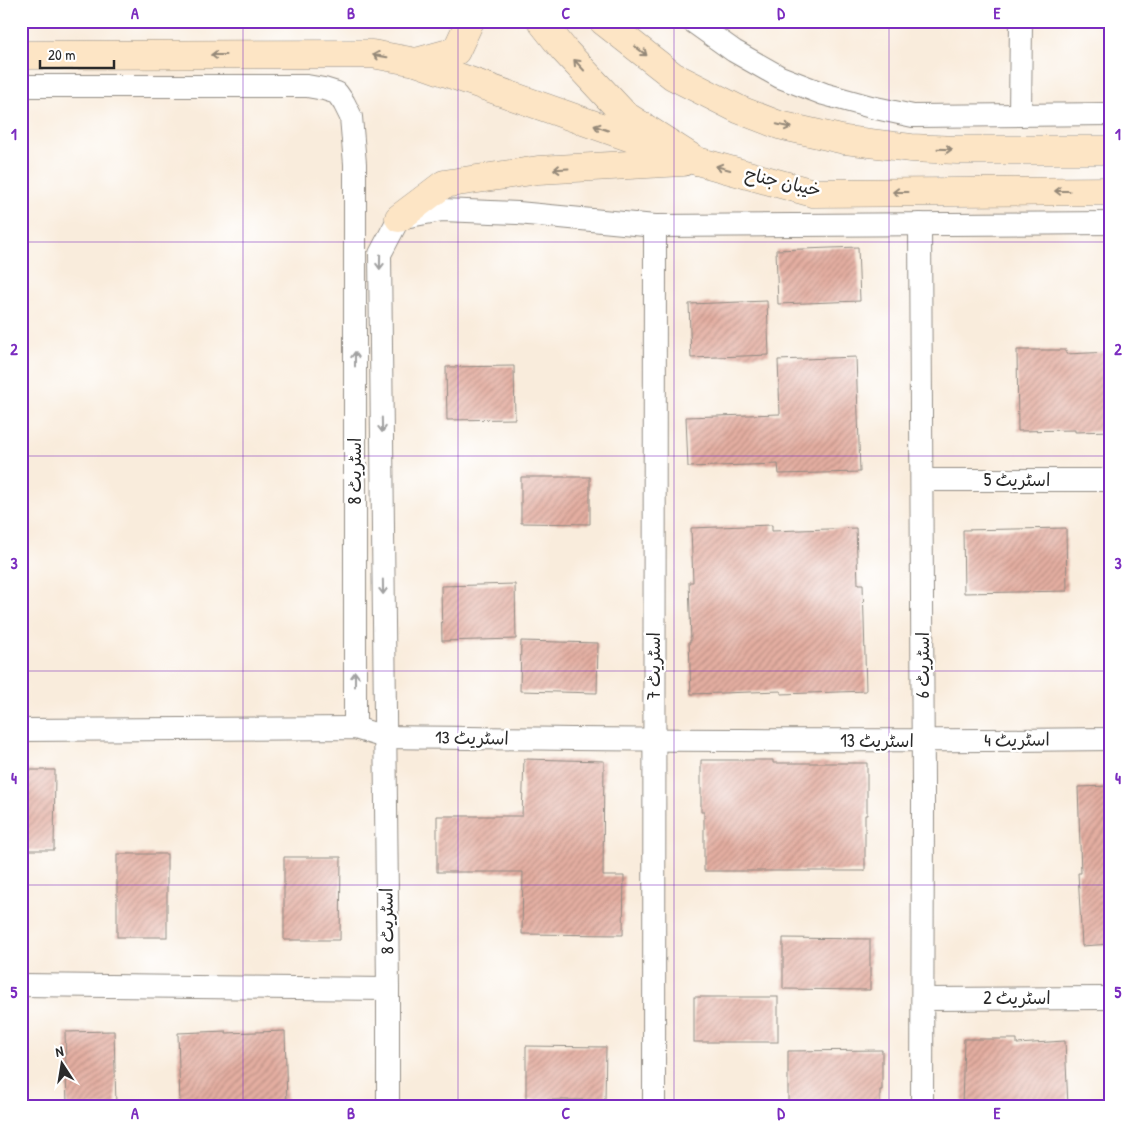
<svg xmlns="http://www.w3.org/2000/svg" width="1132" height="1127" viewBox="0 0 1132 1127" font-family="'Patrick Hand','Playpen Sans Arabic',sans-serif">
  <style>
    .building { fill: url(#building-hatch) }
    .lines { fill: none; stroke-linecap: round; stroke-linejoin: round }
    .street-casing { stroke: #928c84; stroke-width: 24 }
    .secondary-casing { stroke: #928c84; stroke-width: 29 }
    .street { stroke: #fff; stroke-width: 22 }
    .secondary { stroke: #fde5c5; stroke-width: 28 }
    .oneway { stroke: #948878 }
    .oneway2 { stroke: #a0a0a0 }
    .grid { fill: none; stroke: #7b2cbf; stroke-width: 1; stroke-opacity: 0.55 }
    .labels { text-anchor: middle; stroke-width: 5; stroke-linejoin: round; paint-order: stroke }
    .street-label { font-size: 18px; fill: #2b2b2b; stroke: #fff }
    .neatline { fill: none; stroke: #7b2cbf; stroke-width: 2 }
    .grid-label { font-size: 16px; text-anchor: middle; font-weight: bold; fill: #7b2cbf }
  </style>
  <defs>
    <pattern id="building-hatch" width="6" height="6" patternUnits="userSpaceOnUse" patternTransform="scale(1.25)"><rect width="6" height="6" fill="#e4aea1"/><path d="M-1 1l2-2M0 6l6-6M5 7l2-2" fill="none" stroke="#b98e83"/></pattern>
  </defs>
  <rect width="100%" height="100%" fill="#fff"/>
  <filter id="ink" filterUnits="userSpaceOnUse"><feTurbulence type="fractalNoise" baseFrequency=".02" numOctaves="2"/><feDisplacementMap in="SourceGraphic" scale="10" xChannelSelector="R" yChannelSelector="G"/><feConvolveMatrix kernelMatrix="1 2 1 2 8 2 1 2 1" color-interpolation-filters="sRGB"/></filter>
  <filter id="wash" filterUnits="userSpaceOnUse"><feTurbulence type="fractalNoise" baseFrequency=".0096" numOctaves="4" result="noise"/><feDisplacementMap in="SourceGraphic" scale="20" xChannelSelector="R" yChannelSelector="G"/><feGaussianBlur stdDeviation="1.12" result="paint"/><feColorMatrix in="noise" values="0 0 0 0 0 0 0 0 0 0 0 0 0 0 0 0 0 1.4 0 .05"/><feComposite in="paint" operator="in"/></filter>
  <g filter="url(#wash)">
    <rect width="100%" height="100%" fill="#f9ecdc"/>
    <g id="blocks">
      <g class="building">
        <path d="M858 247 860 301 778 304 776 250Z"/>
        <path d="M767 301 769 355 691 358 689 304Z"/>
        <path d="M1017 350H1066V354L1111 352V431L1075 432V430L1018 431Z"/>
        <path d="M856 357 860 472 779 474 778 464 688 467 686 417 780 414 778 360Z"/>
        <path d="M514 366 515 419 447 420 446 367Z"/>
        <path d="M521 477H590V524L521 523Z"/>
        <path d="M772 525V531L856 528 858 584H863L866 691 781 694V691L691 694 689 641H691L689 582H693L691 528Z"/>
        <path d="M1066 528 1067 591 964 593 963 530Z"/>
        <path d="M515 584 516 639 442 641 441 586Z"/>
        <path d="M521 641 598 643 597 693 520 691Z"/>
        <path d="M524 759 604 761 603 876H624L623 935 522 934 523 872H437V816H522Z"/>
        <path d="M701 760H773V763H867V815H865V871H704V812H701Z"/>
        <path d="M21 770H55L54 850H21Z"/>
        <path d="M1111 786V944L1082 946 1078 873H1081L1078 787Z"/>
        <rect x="117" y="854" width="50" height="83"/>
        <path d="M284 857H341L340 940H284Z"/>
        <path d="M783 938 870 939V990L783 989Z"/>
        <rect x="694" y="997" width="84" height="45"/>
        <path d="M114 1031 116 1106H67L65 1032Z"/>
        <path d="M226 1031V1033L285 1031 287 1106H180L178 1033Z"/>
        <path d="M964 1039H1017V1044L1065 1041 1068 1106H962Z"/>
        <path d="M526 1046 606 1047 605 1100H526Z"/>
        <path d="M882 1050V1090H880V1106H788V1051Z"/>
      </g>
    </g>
  </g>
  <g filter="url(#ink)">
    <use href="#blocks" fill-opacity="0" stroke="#928c84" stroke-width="1"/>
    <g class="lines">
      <defs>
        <g id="street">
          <path d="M692 21 734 51 780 77 824 94 871 107 913 116 1111 114"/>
          <path d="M21 86H307L324 89 337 93 344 103 351 117 355 164V728"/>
          <path d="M1020 115 1021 21"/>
          <path d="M920 224C923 518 924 812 922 1106"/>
          <path d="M923 480H1111"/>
          <path d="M21 730 355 728 385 737C627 740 869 742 1111 739"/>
          <path d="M21 985 388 989"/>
          <path d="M923 999 1111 998"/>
          <path d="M388 1106V989L380 254 399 218 442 210 518 213 655 226 1111 223"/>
          <path d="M654 1106 655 226"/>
        </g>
        <g id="secondary">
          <path d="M541 21 564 50 625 115 697 161 813 193 1111 191"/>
          <path d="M603 21 673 76 740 110 779 125 845 140 911 148 957 150H1111"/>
          <path d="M21 55 372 54 416 62 697 161"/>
          <path d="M416 62 456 51 470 21"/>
          <path d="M399 218 444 184 538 170 683 162"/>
        </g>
      </defs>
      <use href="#street" class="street-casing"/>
      <use href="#secondary" class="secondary-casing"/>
      <use href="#street" class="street"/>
      <use href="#secondary" class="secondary"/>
    </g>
    <defs><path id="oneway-shaft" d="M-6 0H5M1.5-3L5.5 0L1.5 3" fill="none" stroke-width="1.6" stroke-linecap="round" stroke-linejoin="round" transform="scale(1.25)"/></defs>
    <g class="oneway">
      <use href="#oneway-shaft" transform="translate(641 51) rotate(38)"/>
      <use href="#oneway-shaft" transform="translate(218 55) rotate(180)"/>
      <use href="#oneway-shaft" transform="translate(380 56) rotate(-171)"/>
      <use href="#oneway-shaft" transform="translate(579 65) rotate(-133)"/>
      <use href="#oneway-shaft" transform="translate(784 126) rotate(14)"/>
      <use href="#oneway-shaft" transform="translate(601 128) rotate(-161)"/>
      <use href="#oneway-shaft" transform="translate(945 149) rotate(2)"/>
      <use href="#oneway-shaft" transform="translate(723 168) rotate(-165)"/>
      <use href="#oneway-shaft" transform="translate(561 169) rotate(177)"/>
      <use href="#oneway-shaft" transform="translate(1062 191) rotate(180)"/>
      <use href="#oneway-shaft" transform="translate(900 192) rotate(180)"/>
    </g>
    <g class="oneway2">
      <use href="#oneway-shaft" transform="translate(380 262) rotate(91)"/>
      <use href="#oneway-shaft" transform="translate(355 359) rotate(-90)"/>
      <use href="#oneway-shaft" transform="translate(382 425) rotate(89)"/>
      <use href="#oneway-shaft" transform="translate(383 587) rotate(89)"/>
      <use href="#oneway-shaft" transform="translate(355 679) rotate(-90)"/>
    </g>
  </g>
  <path class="grid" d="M243 21V1106M458 21V1106M674 21V1106M889 21V1106M21 242H1111M21 456H1111M21 671H1111M21 885H1111"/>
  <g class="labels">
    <g class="street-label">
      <text transform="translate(783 182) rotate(13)" y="6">خیبان جناح</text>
      <text transform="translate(355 471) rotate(-90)" y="6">اسٹریٹ 8</text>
      <text x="1017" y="486">اسٹریٹ 5</text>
      <text transform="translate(923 665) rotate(-90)" y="6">اسٹریٹ 6</text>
      <text transform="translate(654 666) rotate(-90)" y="6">اسٹریٹ 7</text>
      <text transform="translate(472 738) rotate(1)" y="6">اسٹریٹ 13</text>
      <text transform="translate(1017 740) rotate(-1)" y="6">اسٹریٹ 4</text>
      <text x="877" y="747">اسٹریٹ 13</text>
      <text transform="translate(387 921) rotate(-91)" y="6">اسٹریٹ 8</text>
      <text x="1017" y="1004">اسٹریٹ 2</text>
    </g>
  </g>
  <rect width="1132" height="1127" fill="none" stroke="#fff" stroke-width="55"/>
  <g transform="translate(62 1064) rotate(348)" stroke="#ffffff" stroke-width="4" paint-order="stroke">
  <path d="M0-4L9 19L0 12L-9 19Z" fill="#2b2b2b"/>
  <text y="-8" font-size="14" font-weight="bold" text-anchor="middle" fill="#2b2b2b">N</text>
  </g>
  <path d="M40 60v8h74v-8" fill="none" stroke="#2b2b2b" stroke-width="2.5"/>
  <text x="48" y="60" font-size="15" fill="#2b2b2b" stroke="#ffffff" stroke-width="4" paint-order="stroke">20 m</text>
  <rect x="28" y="28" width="1076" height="1072" class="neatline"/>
  <g class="grid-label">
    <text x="135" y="19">A</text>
    <text x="351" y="19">B</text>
    <text x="566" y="19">C</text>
    <text x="781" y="19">D</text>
    <text x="997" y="19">E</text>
    <text x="14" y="140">1</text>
    <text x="1118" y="140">1</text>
    <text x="14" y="355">2</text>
    <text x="1118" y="355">2</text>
    <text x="14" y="569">3</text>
    <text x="1118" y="569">3</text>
    <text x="14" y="784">4</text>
    <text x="1118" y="784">4</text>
    <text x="14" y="998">5</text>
    <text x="1118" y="998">5</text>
    <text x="135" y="1119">A</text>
    <text x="351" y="1119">B</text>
    <text x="566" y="1119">C</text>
    <text x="781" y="1119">D</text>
    <text x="997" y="1119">E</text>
  </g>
</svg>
